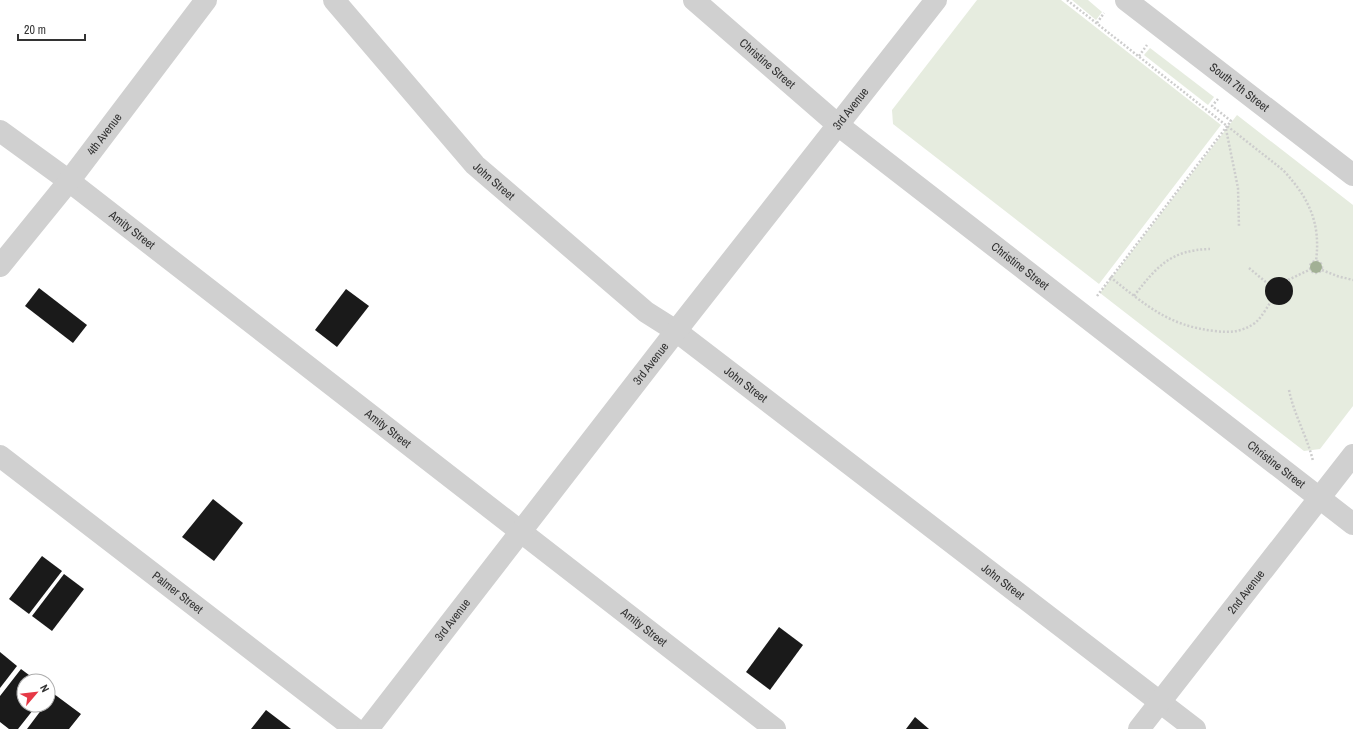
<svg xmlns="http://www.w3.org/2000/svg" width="1353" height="729" viewBox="0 0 1353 729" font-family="'Archivo Narrow',sans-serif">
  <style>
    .green { fill: #e6ecdf }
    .building { fill: #1a1a1a }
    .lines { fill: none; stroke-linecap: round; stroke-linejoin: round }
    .path { stroke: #cdcdcd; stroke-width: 2.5; stroke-dasharray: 2 2; stroke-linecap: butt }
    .minor { stroke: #d0d0d0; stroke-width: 22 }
    .tree { fill: #a2b095 }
    .labels { text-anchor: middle; stroke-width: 4; stroke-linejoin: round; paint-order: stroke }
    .street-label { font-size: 12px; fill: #333; stroke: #fff }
  </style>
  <rect width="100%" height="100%" fill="#fff"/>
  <g class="green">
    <path d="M977 0H1061L1221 125 1099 284 893 124 892 110Z"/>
    <path d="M1072 0H1088L1102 12 1096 20Z"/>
    <path d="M1150 48 1214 97 1208 105 1144 55Z"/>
    <path d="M1237 115 1353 205V406L1320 449 1304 451 1100 293Z"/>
  </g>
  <g class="building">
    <circle cx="1279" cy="291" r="14"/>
    <path d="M39 288 87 325 73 343 25 306Z"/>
    <path d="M346 289 369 306 337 347 315 330Z"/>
    <path d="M213 499 243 523 214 561 182 537Z"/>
    <path d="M42 556 62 571 29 614 9 599Z"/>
    <path d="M64 574 84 589 52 631 32 616Z"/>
    <path d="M779 627 803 645 770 690 746 672Z"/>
    <path d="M0 652 17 666 0 688Z"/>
    <path d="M21 669 37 681H24V705H37L18 729H9L0 722V696Z"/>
    <path d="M54 694 81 714 69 729H27L45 705H48V701Z"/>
    <path d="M266 710 291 729H251Z"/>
    <path d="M915 717 929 729H906Z"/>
  </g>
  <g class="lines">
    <g class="path">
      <path d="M1067 0 1283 170C1309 198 1321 223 1316 261"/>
      <path d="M1097 23 1104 13"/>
      <path d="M1139 56 1147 45"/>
      <path d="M1226 129 1238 188 1239 227"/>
      <circle cx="1316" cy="267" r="6"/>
      <path d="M1249 268 1267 283"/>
      <path d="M1322 270 1337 276 1353 280"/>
      <path d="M1110 277C1146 305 1168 326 1215 331 1230 333 1242 332 1255 323 1261 318 1266 309 1270 303"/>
      <path d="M1288 280 1311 269"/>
      <path d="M1097 296 1231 121 1212 106 1218 99"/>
      <path d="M1134 296C1157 266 1171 250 1210 249"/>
      <path d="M1289 390C1294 415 1307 436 1313 461"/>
    </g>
    <g class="minor">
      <path id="s1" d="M334 0 475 165 646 312 676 331 1195 729"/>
      <path id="s2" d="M694 0 838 125 1353 524"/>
      <path id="s3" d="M1126 0 1353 175"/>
      <path id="s4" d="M0 131 69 181 775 729"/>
      <path id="s5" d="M0 266 69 181 206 0"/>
      <path id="s6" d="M0 456 355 729"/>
      <path id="s7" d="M368 729 676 331 936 0"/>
      <path id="s8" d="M1139 729 1353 455"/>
    </g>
  </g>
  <circle class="tree" cx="1316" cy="267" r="6"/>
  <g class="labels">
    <g class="street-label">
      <text dy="4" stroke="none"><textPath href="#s2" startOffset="97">Christine Street</textPath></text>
      <text dy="4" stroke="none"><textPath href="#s3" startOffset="143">South 7th Street</textPath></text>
      <text dy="4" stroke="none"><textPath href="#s7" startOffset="786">3rd Avenue</textPath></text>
      <text dy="4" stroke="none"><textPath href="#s5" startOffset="168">4th Avenue</textPath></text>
      <text dy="4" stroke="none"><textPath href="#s1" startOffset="242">John Street</textPath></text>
      <text dy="4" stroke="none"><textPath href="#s4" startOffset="165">Amity Street</textPath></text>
      <text dy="4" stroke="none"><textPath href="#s2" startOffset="421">Christine Street</textPath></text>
      <text dy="4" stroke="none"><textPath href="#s7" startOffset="462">3rd Avenue</textPath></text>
      <text dy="4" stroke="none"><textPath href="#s1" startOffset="566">John Street</textPath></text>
      <text dy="4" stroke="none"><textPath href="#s4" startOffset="489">Amity Street</textPath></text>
      <text dy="4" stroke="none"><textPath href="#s2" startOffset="745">Christine Street</textPath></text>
      <text dy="4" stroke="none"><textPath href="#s1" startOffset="890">John Street</textPath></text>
      <text dy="4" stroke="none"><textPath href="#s6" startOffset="224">Palmer Street</textPath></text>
      <text dy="4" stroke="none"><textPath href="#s8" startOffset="174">2nd Avenue</textPath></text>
      <text dy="4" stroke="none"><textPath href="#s7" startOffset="138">3rd Avenue</textPath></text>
      <text dy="4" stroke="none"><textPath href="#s4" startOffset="813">Amity Street</textPath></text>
    </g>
  </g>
  <g transform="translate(36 693) rotate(62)"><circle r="19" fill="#ffffff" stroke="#adadad"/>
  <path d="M0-3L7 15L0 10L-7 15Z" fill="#e63946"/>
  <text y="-6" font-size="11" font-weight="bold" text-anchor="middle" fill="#333333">N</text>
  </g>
  <path d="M18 34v6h67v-6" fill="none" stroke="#333333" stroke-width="2"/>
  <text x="24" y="34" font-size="12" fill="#333333" stroke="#ffffff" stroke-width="3" paint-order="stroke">20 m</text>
</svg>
